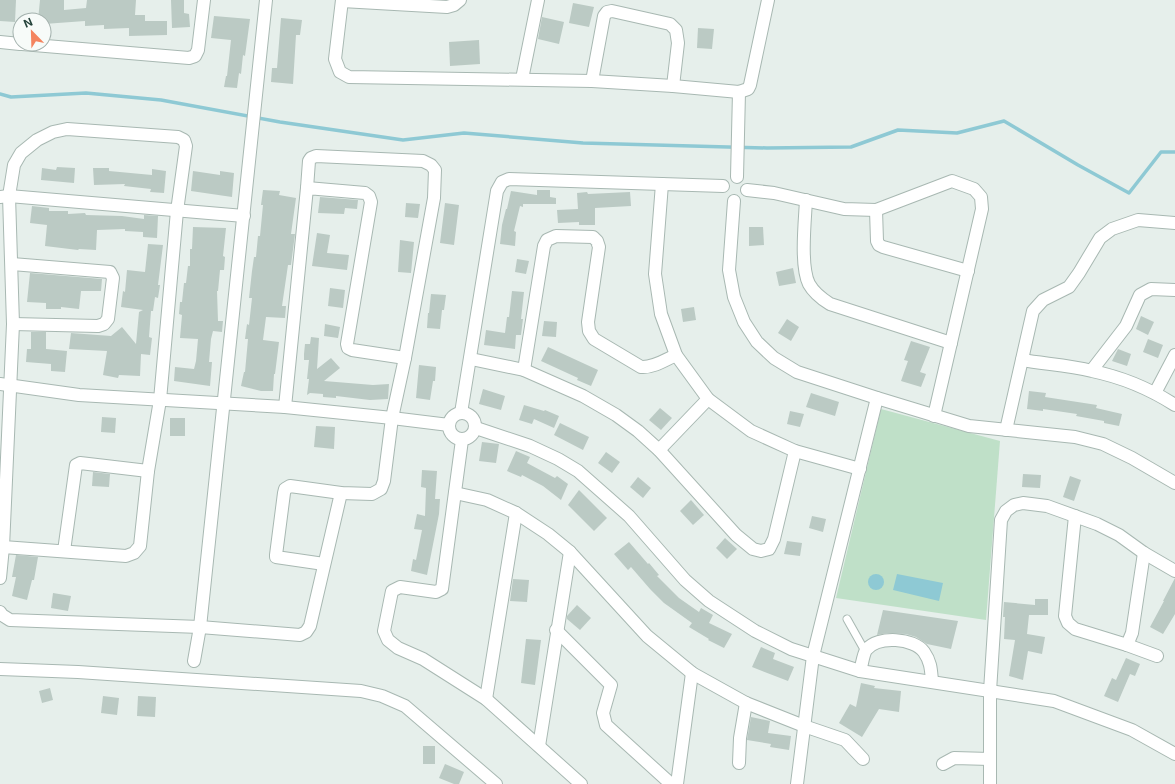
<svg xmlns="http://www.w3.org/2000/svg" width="1175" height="784" viewBox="0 0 1175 784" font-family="Inter,sans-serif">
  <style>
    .green { fill: #bfe0c8 }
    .water { fill: #8ec9d4 }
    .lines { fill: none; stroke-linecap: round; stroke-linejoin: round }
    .stream { stroke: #8ec9d4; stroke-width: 3.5 }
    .building { fill: #bbcac4 }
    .service-casing { stroke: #a8b8b2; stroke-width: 9 }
    .minor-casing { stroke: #a8b8b2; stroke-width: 14 }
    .service { stroke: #fff; stroke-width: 7 }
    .minor { stroke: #fff; stroke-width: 12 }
  </style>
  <rect width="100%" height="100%" fill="#e6efeb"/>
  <path class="green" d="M881 409 1000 441 986 620 836 598Z"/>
  <g class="water">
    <path d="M897 574 943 583 939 601 893 590Z"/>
    <circle cx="876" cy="582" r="8"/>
  </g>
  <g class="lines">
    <path class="stream" d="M0 94 11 97 86 93 161 100 280 122 403 140 464 133 583 143 767 148 851 147 898 130 957 133 1004 121 1078 165 1129 193 1161 152H1175"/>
  </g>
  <g class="building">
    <path d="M0 0H16L15 22 0 21Z"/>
    <path d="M40 0H64V10L86 8 87 0H136L135 15H145V21H167V35L129 36V28L104 29V25L85 26V21L44 24V20H38Z"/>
    <path d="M171 0H184V13L189 14 190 27 172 28Z"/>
    <path d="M573 3 594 7 589 27 569 23Z"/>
    <path d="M214 16 250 19 245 56 243 55 241 74 239 73 237 88 224 87 226 76H227L231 40 211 38Z"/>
    <path d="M542 17 564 22 559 44 538 39Z"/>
    <path d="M281 18 302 20 300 35H296L293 84 271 82 272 68H277Z"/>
    <path d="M698 28 714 29 712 49 697 48Z"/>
    <path d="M479 40 480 64 450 66 449 42Z"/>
    <path d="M57 167 75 168 74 183 41 180 42 168 56 170Z"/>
    <path d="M93 168H109V171L152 175V169L166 171 164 193 150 192 151 189 124 186 125 184 94 185Z"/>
    <path d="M193 171 220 175V171L234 173 232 197 191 191Z"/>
    <path d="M263 190 280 191 279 195 296 198 291 234H295L291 265H288L282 306H286L285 318 266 317 263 340 279 342 275 374H274L273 391H261L241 386 244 372H245L248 339H245L247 324 249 325 252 298H249L252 271 254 257H256L258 236H260L263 205H261Z"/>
    <path d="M537 190H550V197L556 198V204H523V207L520 206 514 231 516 232 515 246 500 244 502 225 506 209H507L511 191 537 195Z"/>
    <path d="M587 192 588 194 630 192 631 206 595 208V225H579V222L558 223 557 210 578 209 577 193Z"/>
    <path d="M320 197 358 200 357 209 345 208 344 214 318 213Z"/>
    <path d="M406 203 420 204 418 218 405 217Z"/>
    <path d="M445 203 459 205 454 245 440 243Z"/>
    <path d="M32 206 49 208V211H68V214L85 213 86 215 122 216 144 219V215L158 216 157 238 143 237V232L125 231V229L97 230 96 250 79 249 78 250 45 246 47 225 30 223Z"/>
    <path d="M193 227 226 228 223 256 225 257 224 270H220L218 291H217L218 321H223L222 332 213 331 211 339 209 362H212L210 386 174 381 175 367 194 369 196 361 198 339 180 338 182 315 179 314 180 302H182L184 283H186L188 266H190V249H192Z"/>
    <path d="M749 227H763L764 245 749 246Z"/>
    <path d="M317 233 330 235 327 253 349 255 347 270 312 266Z"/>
    <path d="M400 240 414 242 411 273 398 272Z"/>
    <path d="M148 244 163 245 158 285H160L158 298 155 297 153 311H151L149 337 152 338 150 355 141 354 140 376 119 375 118 378 103 375 107 351 69 349 71 333 111 336 122 327 136 344 139 312 143 310 121 307 123 291 125 292 127 270 145 272Z"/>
    <path d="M517 259 529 261 526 274 515 272Z"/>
    <path d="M793 268 796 283 779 286 776 272Z"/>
    <path d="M30 273 102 279 101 291H81L79 309 61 307V309H46V303L27 302Z"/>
    <path d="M330 288 345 290 343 308 328 306Z"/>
    <path d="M512 291 524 292 521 319H523L521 335H516L515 349 484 345 486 330 505 333 507 317H509Z"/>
    <path d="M431 294 446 295 444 310H442L440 329 427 328 428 313H429Z"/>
    <path d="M694 307 696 320 683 322 681 309Z"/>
    <path d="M1141 316 1154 322 1148 335 1136 329Z"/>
    <path d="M787 319 799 327 791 341 778 333Z"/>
    <path d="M544 321 557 322 556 337 542 336Z"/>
    <path d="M325 324 340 327 338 338 324 336Z"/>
    <path d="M31 332H46V349L67 351 65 372 51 371V364L26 362 27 349H31Z"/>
    <path d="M311 337 319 338 317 369 331 358 340 368 324 381 373 385 389 384 388 399 370 400 336 396V398L323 397V394L310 393 307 395 309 379H307L309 360H304V354L305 344H310Z"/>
    <path d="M1148 339 1163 345 1158 358 1143 352Z"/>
    <path d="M911 341 930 347 920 372 926 374 921 387 901 381 908 361 904 360Z"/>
    <path d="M548 347 598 370 591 386 577 380 578 378 541 361Z"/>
    <path d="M1118 349 1131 354 1127 366 1112 361Z"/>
    <path d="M419 365 436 367 435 381H433L430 400 416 398Z"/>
    <path d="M483 389 505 396 501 410 479 404Z"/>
    <path d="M1029 391 1046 393 1045 397 1097 405 1096 408 1122 414 1119 426 1104 423V421L1076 416 1077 414 1043 409V411L1027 409Z"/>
    <path d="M811 393 839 402 835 416 806 407Z"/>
    <path d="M524 405 544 411 545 410 559 416 554 428 534 419 532 424 519 420Z"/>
    <path d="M660 408 672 418 661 430 649 420Z"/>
    <path d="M790 411 804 414 800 427 787 424Z"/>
    <path d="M102 417 116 418 115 433 101 432Z"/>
    <rect x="170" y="418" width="15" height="18"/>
    <path d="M560 423 589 437 583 450 554 435Z"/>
    <path d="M316 426 335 427 334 449 314 447Z"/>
    <path d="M482 442 499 444 496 463 479 461Z"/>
    <path d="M516 451 530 457 527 463 555 478 557 476 568 484 561 500 543 486 522 475 521 477 507 471Z"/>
    <path d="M606 452 620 462 612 473 598 463Z"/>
    <path d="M422 470 437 471 435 499H440L439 514 427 575 411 571 413 559 416 560 422 530 414 529 417 514 425 516 426 488 421 487Z"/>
    <path d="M93 472 110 474 109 487 92 486Z"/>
    <path d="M1023 474 1041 475 1040 488 1022 487Z"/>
    <path d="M1070 476 1081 480 1074 501 1063 497Z"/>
    <path d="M638 477 651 488 643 498 630 487Z"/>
    <path d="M579 490 607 518 594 531 568 505Z"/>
    <path d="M691 500 704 515 693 525 680 511Z"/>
    <path d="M812 516 826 519 823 532 809 528Z"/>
    <path d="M725 538 737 549 727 559 716 548Z"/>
    <path d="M787 541 802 543 800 556 784 554Z"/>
    <path d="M629 542 648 564 649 563 659 575 657 576 679 598 699 612 701 608 713 615 709 623 732 634 724 648 708 640 709 639 689 627 692 623 664 603 650 589 631 567 628 570 614 554Z"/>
    <path d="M16 555 38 557 34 580H32L27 600 12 596 16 577H12Z"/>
    <path d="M1175 578V614L1163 634 1150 627 1164 601H1163Z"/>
    <path d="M513 579 529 580 527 602 510 601Z"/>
    <path d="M53 593 71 596 68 611 51 608Z"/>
    <path d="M1035 599H1048V615H1029L1027 634 1045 637 1042 654 1028 651 1023 680 1009 676 1015 640 1004 639 1005 617H1003L1004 602 1035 605Z"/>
    <path d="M577 605 591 618 580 630 567 619V616Z"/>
    <path d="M883 610 958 621 951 649 927 644 916 637 906 634 887 633 877 635Z"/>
    <path d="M526 639 541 640 535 685 521 683Z"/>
    <path d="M761 647 775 653 773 659 794 667 788 681 752 667Z"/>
    <path d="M1126 658 1140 664 1135 676 1130 674 1118 702 1104 696 1112 678 1116 680Z"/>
    <path d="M861 683 875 686 874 688 901 691 899 712 879 709 862 737 839 723 850 704 856 707Z"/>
    <path d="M50 688 53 700 42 703 39 691Z"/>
    <path d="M103 696 119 698 117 715 101 713Z"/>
    <path d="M138 696 156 697 155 717 137 716Z"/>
    <path d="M751 717 770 721 768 733 791 736 789 750 770 747 771 744 747 740Z"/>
    <rect x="423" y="746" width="12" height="18"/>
    <path d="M445 764 464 772 459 784H454L439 778Z"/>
  </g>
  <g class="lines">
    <defs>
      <path id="service" d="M847 619 865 651"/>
      <g id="minor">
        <path d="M342 0 335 59 340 72 349 77 592 81 673 86 739 92 748 89 750 85 768 0"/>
        <path d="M342 1 447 7 454 5 460 0"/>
        <path d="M0 42 20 44"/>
        <path d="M22 44 189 58 195 56 198 50 204 0"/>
        <path d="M522 79 538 0"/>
        <path d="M592 81 604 16 607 12 612 11 670 24 676 30 678 43 673 86"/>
        <path d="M737 177 739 92"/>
        <path d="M662 184 655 274 661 314 676 355 708 399 751 431 795 451 860 469"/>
        <path d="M307 188 309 161 311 158 316 156 423 161 431 165 435 170 434 198 405 358 392 418 384 481 381 489 372 494 341 493 290 486 285 489 284 493 276 555V557L324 564"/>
        <path d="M747 190 774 193 844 209 876 210 952 181 974 189 981 197 982 209 934 416"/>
        <path d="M0 197 9 196 244 216"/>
        <path d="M806 200C805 221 800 266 809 284 814 293 822 299 830 304L951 343"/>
        <path d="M734 201 729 270 734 297 744 322 757 342 774 358 797 372 877 398 969 426 1075 437 1103 444 1132 458 1175 483"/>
        <path d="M876 210 877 241 879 245 883 247 968 271"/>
        <path d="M12 264 110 272 113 278 108 319 104 324 98 326 13 324"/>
        <path d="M471 359 524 370 583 396 616 415 638 431 659 450 736 535 753 549 761 551 769 549 774 539 795 451"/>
        <path d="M1022 360C1045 364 1069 365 1092 371 1121 377 1150 389 1175 405"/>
        <path d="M524 370 544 246 547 240 556 236 593 237 597 241 599 247 588 322 589 331 594 339 641 367C653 368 665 360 676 355"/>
        <path d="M1092 370 1126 326 1140 295 1151 289 1175 290"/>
        <path d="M0 384 79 395 285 407 392 418 449 425"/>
        <path d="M1155 393 1175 355"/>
        <path d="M285 407 307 188 365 193 369 196 371 202 347 344 348 348 352 350 405 358"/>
        <circle cx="462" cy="426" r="13"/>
        <path d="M461 413 497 191 502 182 509 179 723 186"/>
        <path d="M476 428 530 446 558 459 578 471 629 516 685 580 709 601 755 631 791 649 860 671 1054 701 1132 730 1175 754"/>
        <path d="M1006 430 1033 311 1043 300 1069 287 1079 273 1100 238 1112 229 1138 220 1175 223"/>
        <path d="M462 440 442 589 436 592 400 587 392 591 384 631 388 640 398 648 423 659 486 699 581 784"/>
        <path d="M659 450 708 399"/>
        <path d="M455 493 487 500 516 513 548 534 570 552 647 636 692 673 746 703 804 726 845 740 863 759"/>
        <path d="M1075 516 1065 616 1068 623 1075 629 1127 645 1132 633 1144 553"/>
        <path d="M64 551 76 465 80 463 148 471"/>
        <path d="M0 578 3 547 13 324 9 196 14 165 21 153 37 140 53 132 67 129 178 137 184 140 186 146 177 211 160 400 148 471 140 546 134 553 126 556 3 547"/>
        <path d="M0 612 2 615 10 620 200 627 300 635 306 632 310 626 341 493"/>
        <path d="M556 630 611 685 603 713 606 725 671 784"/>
        <path d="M1127 645 1157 656"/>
        <path d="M194 661 200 627 266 0"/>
        <path d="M0 669 78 672 361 691 382 696 405 706 496 784"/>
        <path d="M860 671C862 665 863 655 866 650 878 635 914 638 924 652 931 662 931 670 932 681"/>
        <path d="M486 699 516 513"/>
        <path d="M539 746 570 552"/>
        <path d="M739 763 740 738 746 703"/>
        <path d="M943 764 954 758 990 759"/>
        <path d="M677 784 692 673"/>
        <path d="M797 784 813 656 877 398"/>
        <path d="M990 784V691L1001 520 1006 511 1014 505 1023 503 1047 506 1097 524 1119 535 1144 553 1175 571"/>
      </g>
    </defs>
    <use href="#service" class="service-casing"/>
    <use href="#minor" class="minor-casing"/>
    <use href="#service" class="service"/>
    <use href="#minor" class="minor"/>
  </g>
  <g transform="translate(32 32) rotate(337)"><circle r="19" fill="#f7fbf9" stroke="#a3b1ad"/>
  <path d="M0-3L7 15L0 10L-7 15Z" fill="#f4845f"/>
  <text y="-6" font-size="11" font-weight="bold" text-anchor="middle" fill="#24423a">N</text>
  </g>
</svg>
